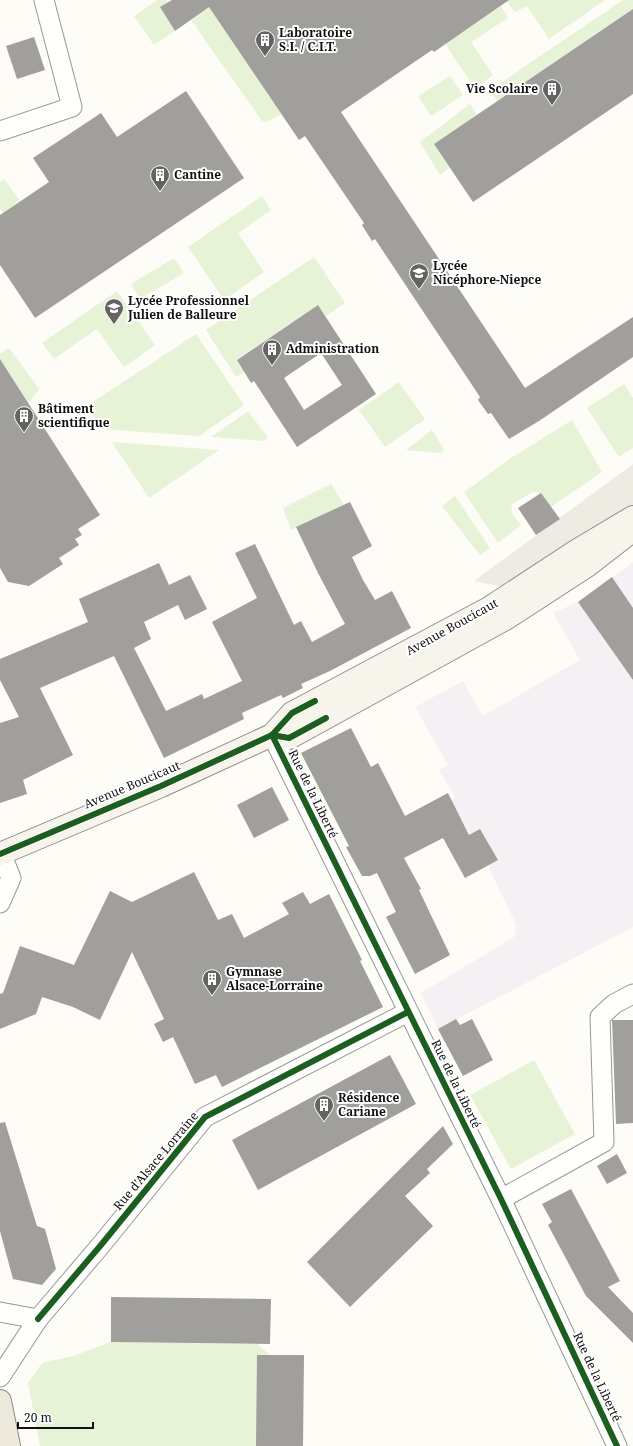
<svg xmlns="http://www.w3.org/2000/svg" width="633" height="1446" viewBox="0 0 633 1446" font-family="'Noto Serif',serif">
  <style>
    .industrial { fill: #f5f0f3 }
    .green { fill: #e7f3d7 }
    .plaza { fill: #edebe2 }
    .building { fill: #a19f9c; fill-rule: evenodd }
    .lines { fill: none; stroke-linecap: round; stroke-linejoin: round }
    .street-casing { stroke: #979795; stroke-width: 21 }
    .secondary-casing { stroke: #8e8d8b; stroke-width: 24 }
    .primary-casing { stroke: #858482; stroke-width: 24 }
    .street { stroke: #fffffe; stroke-width: 19 }
    .secondary { stroke: #f6f4eb; stroke-width: 22 }
    .primary { stroke: #ede9dc; stroke-width: 22 }
    .cycleway-casing { stroke: #fff; stroke-width: 8 }
    .cycleway { stroke: #1b5e20; stroke-width: 6 }
    .labels { text-anchor: middle; stroke-width: 4; stroke-linejoin: round; paint-order: stroke }
    .poi-label { font-size: 12px; font-weight: bold; fill: #111; stroke: #fff; text-anchor: start }
    .street-label { font-size: 12px; fill: #111; stroke: #fff }
  </style>
  <rect width="100%" height="100%" fill="#fdfcf7"/>
  <path class="industrial" d="M633 562V927L438 1029 421 993 514 937 516 927 514 920 488 866 451 800 455 797 439 770 448 765 415 707 463 681 483 716 580 660 553 613 578 602Z"/>
  <g class="green">
    <path d="M158 0H167L168 2 160 7 175 31 154 45 134 16Z"/>
    <path d="M187 0H205L281 114 267 122 262 121 191 20 197 16Z"/>
    <path d="M509 0H605L549 39 527 6 515 12 507 2Z"/>
    <path d="M623 0H633V9L497 101 490 90Z"/>
    <path d="M501 6 508 18 471 42 493 75 475 88 445 44Z"/>
    <path d="M450 76 463 95 431 116 418 96Z"/>
    <path d="M470 104 477 115 434 144 450 168 440 175 420 142Z"/>
    <path d="M4 179 20 201 3 213 0 209V182Z"/>
    <path d="M262 196 271 210 238 233 264 272 224 300 188 247Z"/>
    <path d="M314 257 345 303 326 316 318 305 237 359 245 372 236 377 206 330Z"/>
    <path d="M174 258 184 273 140 299 131 284Z"/>
    <path d="M117 291 155 345 124 367 97 329 54 359 42 343Z"/>
    <path d="M196 334 244 405 199 436 101 429 87 406Z"/>
    <path d="M9 348 39 389 29 403 0 359V354Z"/>
    <path d="M399 382 425 419 385 447 359 410Z"/>
    <path d="M624 384 633 398V448L619 457 587 408Z"/>
    <path d="M248 411 268 438 264 441 211 437Z"/>
    <path d="M572 420 602 472 551 507 541 493 533 492 511 505 513 515 521 525 498 543 464 492 514 456Z"/>
    <path d="M432 430 444 450 441 453 406 450Z"/>
    <path d="M112 442 219 450 149 498Z"/>
    <path d="M331 484 344 505 291 530 283 508Z"/>
    <path d="M455 496 490 548 480 555 442 506Z"/>
    <path d="M534 1060 575 1134 511 1169 470 1095Z"/>
    <path d="M111 1342 257 1344 270 1355 258 1446H40L28 1383 42 1363 73 1356Z"/>
  </g>
  <path class="plaza" d="M633 464V505L517 584 507 588 474 581Z"/>
  <g class="building">
    <path d="M172 0H509L434 52 432 50 341 112 525 388 633 317V357L539 421 509 439 491 413 488 414 478 400 480 397 375 239 372 241 362 225 364 223 305 136 299 140 209 7 175 31 160 7Z"/>
    <path d="M633 9V94L473 202 434 144Z"/>
    <path d="M34 37 45 70 17 79 6 46Z"/>
    <path d="M186 91 244 178 35 318 0 265V215L49 182 33 158 101 113 117 137Z"/>
    <path d="M318 305 376 394 297 447 254 381 251 383 237 360ZM321 353 342 385 304 410 284 378Z"/>
    <path d="M0 359 100 515 78 529 82 535 75 539 79 545 59 558 63 564 29 586 8 582 0 568Z"/>
    <path d="M541 493 560 519 536 535 518 508Z"/>
    <path d="M350 502 372 546 352 557 363 580 375 600 392 591 411 628 330 671 301 684 303 688 283 698 281 695 242 713 244 719 164 758 114 656 40 688 73 755 23 780 27 794 0 803V723L19 717 0 680V659L88 622 79 599 159 563 169 585 190 575 207 609 185 620 178 605 144 622 151 639 134 648 166 711 202 694 204 699 242 681 212 622 257 598 235 553 255 544 294 625 301 621 312 642 345 624 318 573 296 527Z"/>
    <path d="M612 577 633 608V680L578 602Z"/>
    <path d="M351 728 371 767 378 763 405 816 448 793 469 835 480 829 498 860 465 878 443 838 404 858 421 889 419 890 450 955 415 974 386 917 396 912 377 873 370 876H362L346 847 349 846 301 753Z"/>
    <path d="M272 787 289 820 254 838 237 805Z"/>
    <path d="M194 872 218 920 232 914 244 938 289 914 282 903 303 892 310 904 329 894 362 960 360 961 383 1007 222 1087 216 1075 195 1084 173 1037 163 1042 154 1024 164 1019 132 952 100 1020 73 1007 42 997 36 1014 0 1029V994L3 993 20 946 74 965 110 891 132 902Z"/>
    <path d="M456 1019 460 1025 472 1019 493 1060 463 1076 438 1029Z"/>
    <path d="M612 1020H633V1123L616 1124Z"/>
    <path d="M390 1055 416 1104 258 1190 232 1140Z"/>
    <path d="M5 1122 37 1226 45 1229 56 1269 42 1285 13 1279 0 1231V1123Z"/>
    <path d="M443 1126 453 1144 427 1169 430 1173 405 1196 433 1226 350 1307 307 1262Z"/>
    <path d="M617 1154 627 1173 607 1184 597 1166Z"/>
    <path d="M571 1189 620 1281 608 1287 633 1313V1343L586 1296 548 1225 552 1222 542 1204Z"/>
    <path d="M111 1297 271 1299 270 1344 111 1342Z"/>
    <path d="M257 1355H304L303 1446H256Z"/>
  </g>
  <g class="lines">
    <defs>
      <g id="street">
        <path d="M0 131 72 107 44 0"/>
        <path d="M272 735 501 1199 617 1446"/>
        <path d="M0 903 11 878 1 853"/>
        <path d="M501 1199 604 1142 600 1017 614 1004 633 994"/>
        <path d="M0 1312 38 1319 0 1377"/>
        <path d="M38 1319 101 1245 205 1117 408 1012"/>
      </g>
      <g id="secondary">
        <path d="M272 735 289 738 507 618 587 566 632 531"/>
        <path d="M0 854 161 786 272 735 292 713 489 608 576 551 633 517"/>
      </g>
      <path id="primary" d="M0 1401 9 1446"/>
    </defs>
    <use href="#street" class="street-casing"/>
    <use href="#secondary" class="secondary-casing"/>
    <use href="#primary" class="primary-casing"/>
    <use href="#street" class="street"/>
    <use href="#secondary" class="secondary"/>
    <use href="#primary" class="primary"/>
    <defs>
      <g id="cycleway">
        <path d="M272 735 501 1199 617 1446"/>
        <path d="M272 735 289 738 326 718"/>
        <path d="M0 854 161 786 272 735 292 713 315 701"/>
        <path d="M38 1319 101 1245 205 1117 408 1012"/>
      </g>
    </defs>
    <use href="#cycleway" class="cycleway-casing"/>
    <use href="#cycleway" class="cycleway"/>
  </g>
  <defs>
    <symbol id="building-pin" viewBox="-11 -11 22 30"><path d="M0 17L-7.5 6A9.5 9.5 0 1 1 7.5 6Z" fill="#646362" stroke="#fff"/><path d="M-4-6H4V6H1V3H-1V6H-4ZM-2.5-4.3h1.7v1.8h-1.7ZM.8-4.3h1.7v1.8H.8ZM-2.5-1h1.7V.8h-1.7ZM.8-1h1.7V.8H.8Z" fill="#fff"/></symbol>
    <symbol id="school-pin" viewBox="-11 -11 22 30"><path d="M0 17L-7.5 6A9.5 9.5 0 1 1 7.5 6Z" fill="#646362" stroke="#fff"/><path d="M0-5L7-2L0 1L-7-2ZM-4 1L0 2.5L4 1V4Q0 6-4 4Z" fill="#fff"/></symbol>
  </defs>
  <g fill-rule="evenodd">
    <use href="#building-pin" x="254" y="29" width="22" height="30"/>
    <use href="#building-pin" x="541" y="78" width="22" height="30"/>
    <use href="#building-pin" x="149" y="164" width="22" height="30"/>
    <use href="#school-pin" x="408" y="262" width="22" height="30"/>
    <use href="#school-pin" x="103" y="297" width="22" height="30"/>
    <use href="#building-pin" x="261" y="338" width="22" height="30"/>
    <use href="#building-pin" x="13" y="405" width="22" height="30"/>
    <use href="#building-pin" x="201" y="968" width="22" height="30"/>
    <use href="#building-pin" x="313" y="1094" width="22" height="30"/>
  </g>
  <g class="labels">
    <g class="poi-label">
      <text x="279" y="37">Laboratoire<tspan x="279" dy="14">S.I. / C.I.T.</tspan></text>
      <text x="538" y="93" text-anchor="end">Vie Scolaire</text>
      <text x="174" y="179">Cantine</text>
      <text x="433" y="270">Lycée<tspan x="433" dy="14">Nicéphore-Niepce</tspan></text>
      <text x="128" y="305">Lycée Professionnel<tspan x="128" dy="14">Julien de Balleure</tspan></text>
      <text x="286" y="353">Administration</text>
      <text x="38" y="413">Bâtiment<tspan x="38" dy="14">scientifique</tspan></text>
      <text x="226" y="976">Gymnase<tspan x="226" dy="14">Alsace-Lorraine</tspan></text>
      <text x="338" y="1102">Résidence<tspan x="338" dy="14">Cariane</tspan></text>
    </g>
    <g class="street-label">
      <text transform="translate(452 627) rotate(-29)" y="4">Avenue Boucicaut</text>
      <text transform="translate(132 785) rotate(-23)" y="4">Avenue Boucicaut</text>
      <text transform="translate(313 794) rotate(64)" y="4">Rue de la Liberté</text>
      <text transform="translate(456 1084) rotate(64)" y="4">Rue de la Liberté</text>
      <text transform="translate(156 1161) rotate(-50)" y="4">Rue d'Alsace Lorraine</text>
      <text transform="translate(597 1377) rotate(65)" y="4">Rue de la Liberté</text>
    </g>
  </g>
  <path d="M18 1422v6h75v-6" fill="none" stroke="#111111" stroke-width="2"/>
  <text x="24" y="1422" font-size="12" fill="#111111" stroke="#ffffff" stroke-width="3" paint-order="stroke">20 m</text>
</svg>
